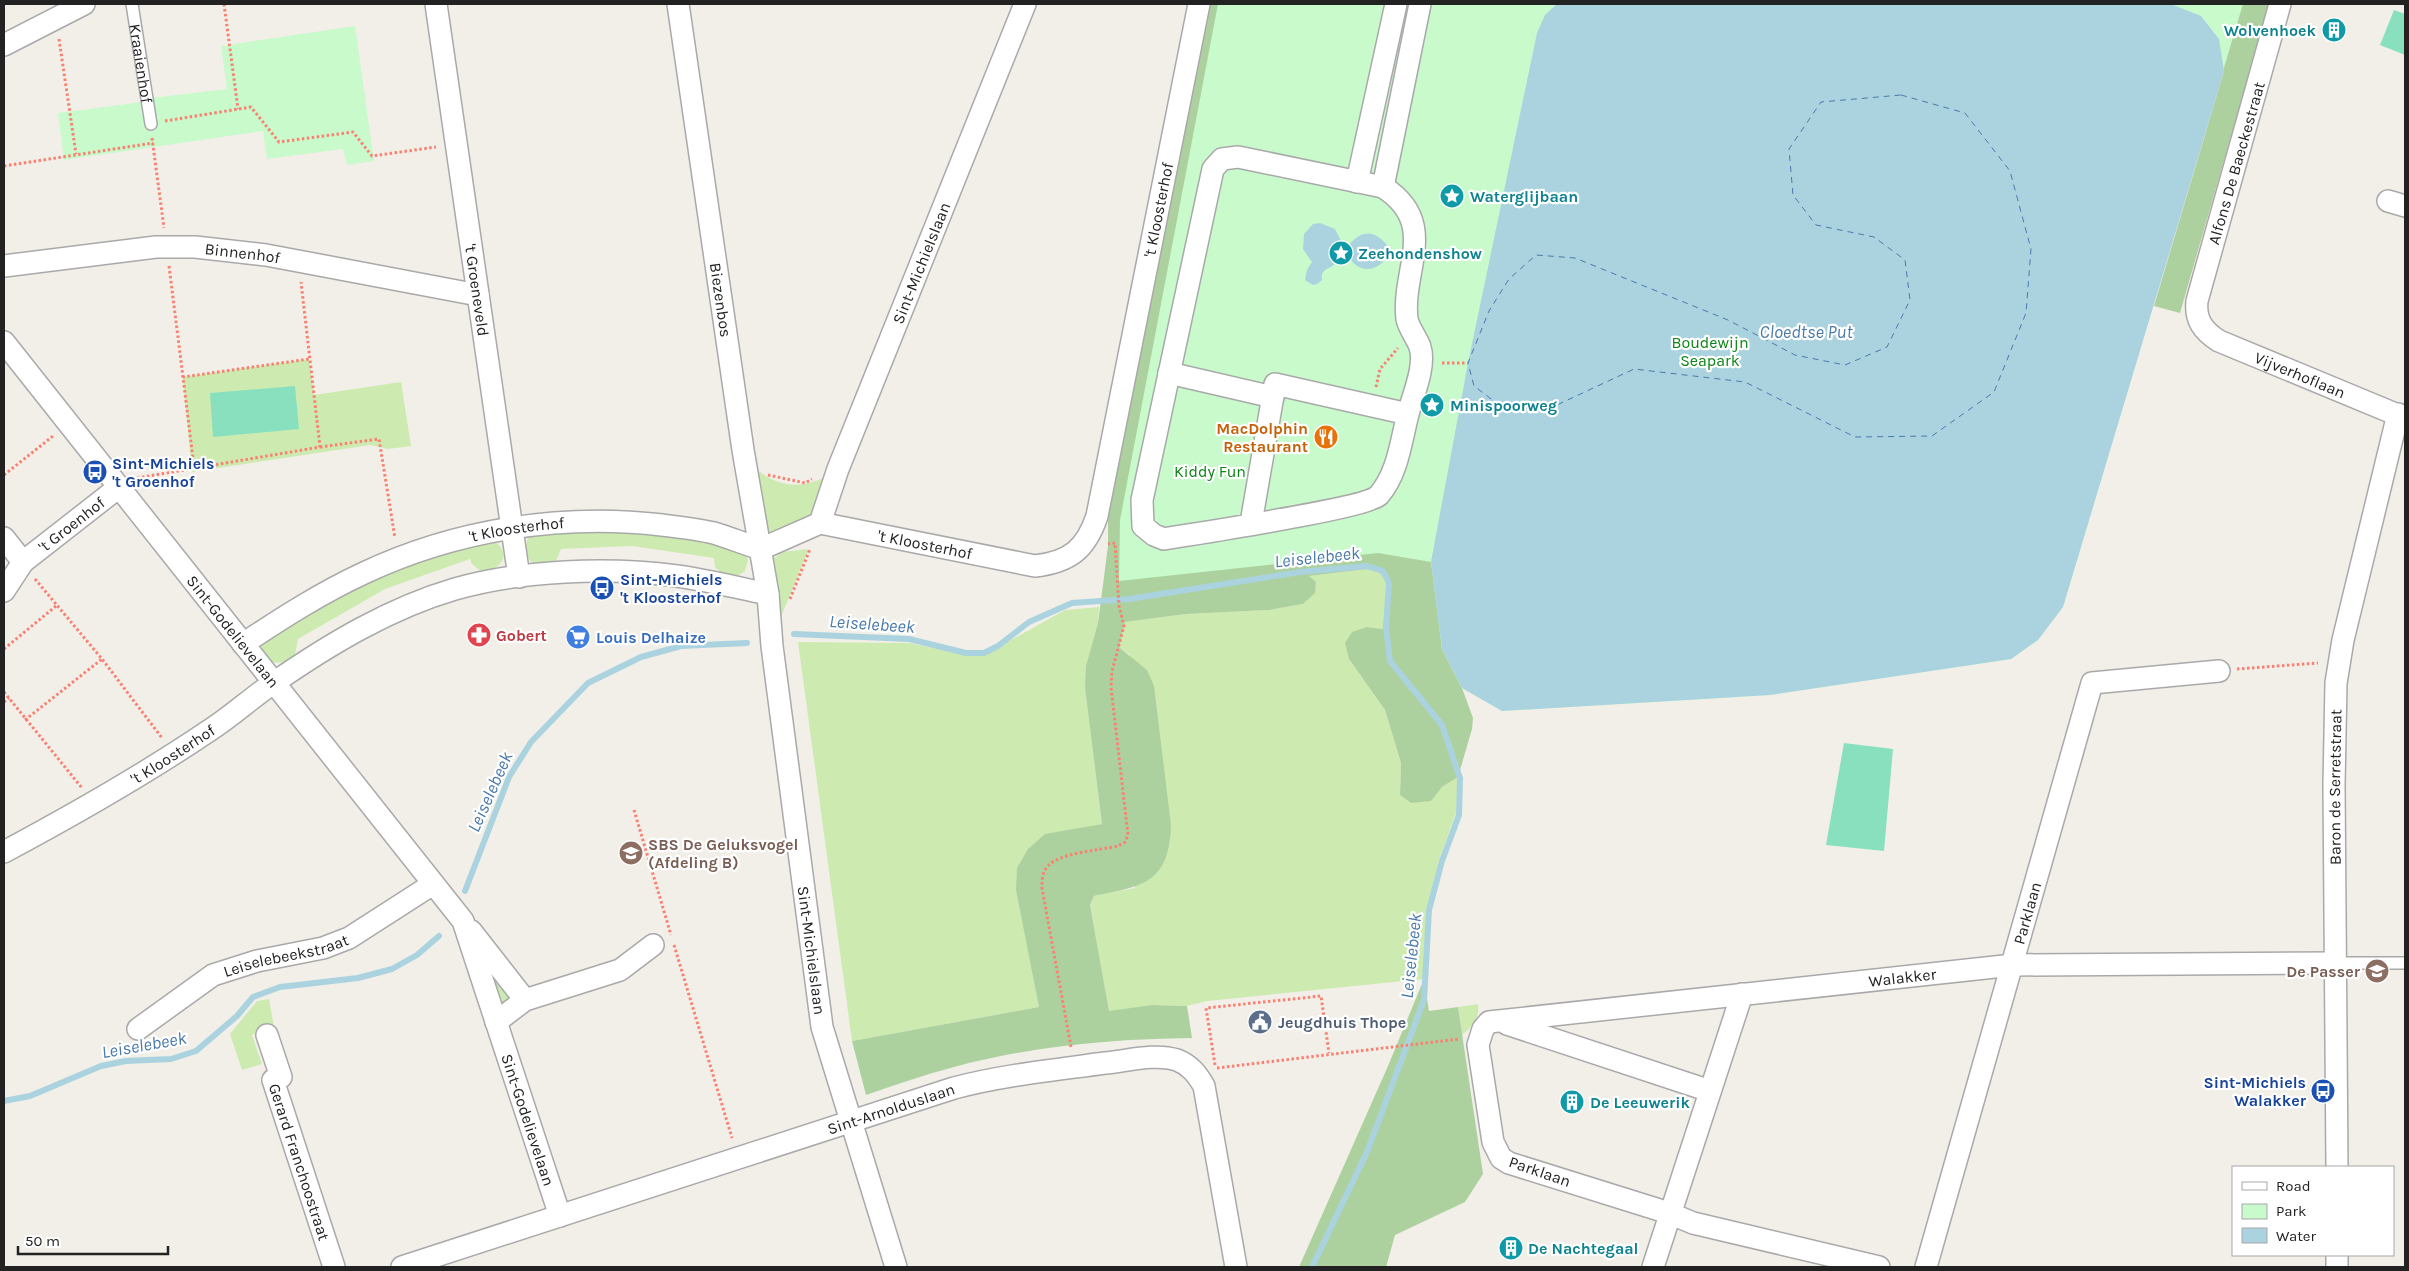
<svg xmlns="http://www.w3.org/2000/svg" width="2409" height="1271" viewBox="0 0 2409 1271" font-family="Karla,sans-serif">
  <style>
    .grass { fill: #cdebb0 }
    .forest { fill: #add19e }
    .park { fill: #c8facc }
    .pitch { fill: #88e0be }
    .water { fill: #aad3df }
    .lines { fill: none; stroke-linecap: round; stroke-linejoin: round }
    .stream { stroke: #aad3df; stroke-width: 6 }
    .ferry { stroke: #4a7aab; stroke-width: 1; stroke-dasharray: 6 5; stroke-linecap: butt }
    .lane-casing { stroke: #a9a9a9; stroke-width: 14 }
    .street-casing { stroke: #a9a9a9; stroke-width: 24 }
    .path { stroke: #fa8072; stroke-width: 3; stroke-dasharray: 2.5 2.5; stroke-linecap: butt }
    .lane { stroke: #fff; stroke-width: 11 }
    .street { stroke: #fff; stroke-width: 21 }
    .labels { text-anchor: middle; stroke-width: 4.5; stroke-linejoin: round; paint-order: stroke }
    .culture-label { font-size: 16px; font-weight: bold; fill: #0d838f; stroke: #fff; text-anchor: start }
    .street-label { font-size: 16px; fill: #222; stroke: #fff }
    .park-label { font-size: 16px; fill: #0c8416; stroke: #fff }
    .food-label { font-size: 16px; font-weight: bold; fill: #c56008; stroke: #fff; text-anchor: end }
    .transit-label { font-size: 16px; font-weight: bold; fill: #164399; stroke: #fff; text-anchor: start }
    .health-label { font-size: 16px; font-weight: bold; fill: #be3a42; stroke: #fff; text-anchor: start }
    .shop-label { font-size: 16px; font-weight: bold; fill: #366cbe; stroke: #fff; text-anchor: start }
    .education-label { font-size: 16px; font-weight: bold; fill: #785e54; stroke: #fff; text-anchor: start }
    .service-label { font-size: 16px; font-weight: bold; fill: #4e5e75; stroke: #fff; text-anchor: start }
    .water-label { font-size: 18px; font-style: italic; fill: #4a7aab; stroke: #fff }
  </style>
  <rect width="100%" height="100%" fill="#f2efe9"/>
  <g class="grass">
    <path d="M309 359 314 395 401 382 411 446 388 449 370 445 192 472 183 377Z"/>
    <path d="M759 471C779 487 802 489 825 477L814 512 811 516 771 534 768 532 757 472Z"/>
    <path d="M570 528 684 536 745 552 748 560 745 571 735 578H727L715 567 714 558 632 546 561 549 557 559 550 565 533 564C524 554 524 548 529 535Z"/>
    <path d="M489 538C513 551 505 567 483 573L472 564 470 559 385 589 298 639 295 655 288 662 269 663 262 652 261 642 374 575Z"/>
    <path d="M807 549 808 551 780 619 773 559 782 552Z"/>
    <path d="M1367 569 1380 573 1388 583 1383 629 1367 627 1349 659 1385 710 1401 763 1400 795 1430 801 1442 787 1458 777 1456 813 1439 860 1427 908 1424 979 1207 1001 1187 1006 1152 1005 1109 1012 1090 905 1094 896 1135 888 1130 655 1119 647 1125 622 1186 614 1269 610 1303 604 1315 592 1309 576Z"/>
    <path d="M1099 607 1098 623 1085 688 1102 824 1045 835 1031 961 1039 1007 852 1041 798 642 909 643 966 655H984L1065 610Z"/>
    <path d="M490 971 510 997 501 1004Z"/>
    <path d="M269 999 274 1027 252 1035 262 1064 242 1070 230 1034 257 1001Z"/>
    <path d="M1478 1004C1480 1018 1473 1026 1462 1035L1458 1007Z"/>
  </g>
  <g class="forest">
    <path d="M1209 4H1390L1420 412 1442 649 1462 688 1473 718 1472 729 1458 777 1442 787 1431 801 1411 803 1400 795 1401 763 1385 710 1349 659 1345 643 1352 632 1367 627 1383 629 1388 583 1380 573 1367 569 1309 576 1316 582 1315 593 1303 604 1269 610 1186 614 1125 622 1119 647 1147 670 1154 686 1171 825C1169 883 1144 886 1094 896L1090 905 1109 1011 1152 1005 1187 1006 1192 1038C1113 1039 1031 1046 954 1067 924 1075 895 1085 866 1095L852 1041 1039 1007 1016 890 1017 868 1028 849 1045 834 1102 824 1085 688 1086 666 1098 623 1108 546V510Z"/>
    <path d="M2171 4H2269L2180 313 2154 306 2224 71Z"/>
    <path d="M1424 979 1429 1011 1458 1007 1483 1174 1465 1202 1395 1235 1386 1267H1299L1388 1066Z"/>
  </g>
  <g class="park">
    <path d="M1218 4H2243L2063 607 2038 640 2011 659 1770 695 1502 711 1462 688 1442 649 1431 562 1378 553 1119 581 1120 520Z"/>
    <path d="M355 26 374 161 347 165 343 149 267 159 263 131 64 160 58 113 135 103 151 98 227 89 221 46Z"/>
  </g>
  <g class="pitch">
    <path d="M2394 10 2405 14V55L2380 45Z"/>
    <path d="M295 386 299 429 213 437 210 393Z"/>
    <path d="M1844 743 1893 749 1884 851 1826 845Z"/>
  </g>
  <g class="water">
    <path d="M1557 4H2171L2201 16 2219 39 2224 71 2063 607 2038 640 2011 659 1770 695 1502 711 1462 688 1442 649 1431 562 1468 363 1537 33 1545 15Z"/>
    <path d="M1320 223 1335 229 1343 245 1348 246C1363 228 1376 230 1390 249 1384 272 1357 277 1348 254L1344 253C1340 256 1340 260 1336 263 1329 270 1320 268 1322 280L1317 284 1313 285 1305 280 1307 270 1312 262 1303 249 1304 234 1313 224Z"/>
  </g>
  <g class="lines">
    <g class="stream">
      <path d="M794 634 909 639 966 653H984L998 646 1029 622 1072 603 1129 599 1300 572 1367 566 1383 571 1389 583 1386 627 1390 661 1442 725 1460 778 1459 815 1442 861 1429 910 1424 1000 1367 1152 1312 1267"/>
      <path d="M465 891 509 777 531 742 588 683 641 657 681 646 747 643"/>
      <path d="M4 1101 30 1096 101 1066 126 1061 171 1059 196 1051 237 1016 253 997 280 987 358 978 392 969 417 955 439 936"/>
    </g>
    <path class="ferry" d="M1901 95 1965 113 2010 171 2031 249 2026 313 1994 392 1932 436 1855 437 1745 382 1634 369 1559 404 1507 411 1474 386 1468 363 1489 311 1509 279 1536 255 1575 258 1728 320 1795 355 1845 365 1887 347 1910 300 1905 260 1874 237 1816 225 1793 195 1789 149 1821 102Z"/>
    <defs>
      <g id="lane">
        <path id="s1" d="M132 4 151 124"/>
        <path d="M2336 963H2405"/>
      </g>
      <g id="street">
        <path id="s2" d="M436 4 519 577"/>
        <path id="s3" d="M678 4 743 450 768 594 772 646 822 1027 896 1267"/>
        <path id="s4" d="M2280 4 2197 301C2195 320 2203 331 2219 341L2405 418"/>
        <path d="M4 45 84 4"/>
        <path d="M1357 182 1396 4"/>
        <path d="M1383 187 1420 4"/>
        <path d="M2388 201 2405 206"/>
        <path id="s5" d="M4 266 156 247H195L266 255 478 295"/>
        <path id="s6" d="M4 342 463 921 560 1216"/>
        <path d="M1169 373 1273 397"/>
        <path id="s7" d="M820 523 838 469 1025 4"/>
        <path d="M1251 523 1275 384 1408 414C1413 395 1426 366 1420 347 1417 338 1409 329 1407 319 1401 270 1440 223 1383 187L1238 157 1222 159 1213 169 1142 500 1143 526 1154 535 1164 539C1193 534 1367 508 1379 495 1398 473 1401 441 1408 414"/>
        <path d="M4 538 23 562"/>
        <path id="s8" d="M4 591 23 562 119 487"/>
        <path id="s9" d="M243 644C282 618 321 593 364 573 455 530 561 513 662 525 679 527 697 529 714 533 730 538 745 544 761 549L820 523 1035 566C1070 562 1086 549 1097 516L1199 4"/>
        <path id="s10" d="M4 852C73 815 142 776 207 732 231 717 252 697 275 682 330 644 390 608 455 589 521 570 609 567 677 576 707 580 738 588 768 594"/>
        <path d="M471 931 525 1000"/>
        <path d="M496 1022 525 1000 620 970 653 945"/>
        <path d="M1507 1024 1710 1091"/>
        <path id="s11" d="M138 1029 213 975 257 961 323 948 349 938 433 884"/>
        <path id="s12" d="M267 1035 281 1077 273 1080 334 1267"/>
        <path id="s13" d="M2337 1167 2334 785 2336 683 2343 640 2398 414"/>
        <path d="M2337 1255V1267"/>
        <path id="s14" d="M402 1267 954 1088C1004 1075 1054 1070 1105 1063 1127 1061 1155 1053 1177 1060 1190 1065 1197 1074 1204 1086L1236 1267"/>
        <path d="M1653 1267 1742 994"/>
        <path id="s15" d="M1879 1267 1693 1223 1669 1213 1509 1163 1501 1158 1493 1142 1478 1045 1483 1029 1489 1022 2013 965 2336 963"/>
        <path id="s16" d="M1926 1267C1980 1072 2038 878 2092 683L2219 671"/>
      </g>
    </defs>
    <use href="#lane" class="lane-casing"/>
    <use href="#street" class="street-casing"/>
    <g class="path">
      <path d="M224 4 238 109"/>
      <path d="M59 39 76 154"/>
      <path d="M165 121 251 107 279 142 353 132 372 156 436 147"/>
      <path d="M152 138 164 228"/>
      <path d="M4 166 153 143"/>
      <path d="M169 266 183 377"/>
      <path d="M1442 363H1468"/>
      <path d="M1376 387 1380 369 1398 348"/>
      <path d="M320 447 379 439 395 538"/>
      <path d="M194 467 183 377 309 359"/>
      <path d="M4 475 53 436"/>
      <path d="M768 475 805 483 812 479"/>
      <path d="M137 478 320 447 301 282"/>
      <path d="M35 579 102 659 162 738"/>
      <path d="M790 599 810 549"/>
      <path d="M4 649 56 606"/>
      <path d="M2237 669 2318 663"/>
      <path d="M4 692 82 788"/>
      <path d="M4 702 9 698"/>
      <path d="M25 720 102 659"/>
      <path d="M634 810 671 935"/>
      <path d="M674 945 732 1138"/>
      <path d="M1071 1047 1042 888C1042 880 1042 872 1048 866 1058 853 1101 850 1118 846L1125 842 1128 835 1111 687 1112 671 1124 626 1119 606 1115 543 1108 544"/>
      <path d="M1215 1065 1206 1008 1321 996 1329 1053"/>
      <path d="M1217 1068 1459 1039"/>
    </g>
    <use href="#lane" class="lane"/>
    <use href="#street" class="street"/>
  </g>
  <defs>
    <symbol id="building-disc" viewBox="-11 -11 22 22"><circle r="9.5" fill="#0f9aa8" stroke="#fff"/><path d="M-4-6H4V6H1V3H-1V6H-4ZM-2.5-4.3h1.7v1.8h-1.7ZM.8-4.3h1.7v1.8H.8ZM-2.5-1h1.7V.8h-1.7ZM.8-1h1.7V.8H.8Z" fill="#fff"/></symbol>
    <symbol id="sight-disc" viewBox="-11 -11 22 22"><circle r="9.5" fill="#0f9aa8" stroke="#fff"/><path d="M0-6L1.8-2.2L6-1.7L2.9 1.2L3.7 5.4L0 3.3L-3.7 5.4L-2.9 1.2L-6-1.7L-1.8-2.2Z" fill="#fff"/></symbol>
    <symbol id="restaurant-disc" viewBox="-11 -11 22 22"><circle r="9.5" fill="#e8710a" stroke="#fff"/><path d="M-5-6h1v4h1v-4h1v4h1v-4h1v5L-1.5 .5V6h-2V.5L-5-1ZM5-6V6H3V1.5H1.5Q1.5-4 5-6Z" fill="#fff"/></symbol>
    <symbol id="bus-disc" viewBox="-11 -11 22 22"><circle r="9.5" fill="#1a4fb4" stroke="#fff"/><path d="M-5-6H5V4H4V6H2V4H-2V6H-4V4H-5ZM-3.5-4V0h7V-4ZM-3.5 1.2v1.5H-2V1.2ZM2 1.2v1.5H3.5V1.2Z" fill="#fff"/></symbol>
    <symbol id="pharmacy-disc" viewBox="-11 -11 22 22"><circle r="9.5" fill="#e0444e" stroke="#fff"/><path d="M-2-6h4v4h4v4h-4v4h-4v-4h-4v-4h4Z" fill="#fff"/></symbol>
    <symbol id="supermarket-disc" viewBox="-11 -11 22 22"><circle r="9.5" fill="#3f7fe0" stroke="#fff"/><path d="M-6-5.5h2.5l.6 2H6L4.5 2H-2.5L-4.4-4H-6ZM-1.5 3.2a1.3 1.3 0 1 0 .1 0ZM3 3.2a1.3 1.3 0 1 0 .1 0Z" fill="#fff"/></symbol>
    <symbol id="school-disc" viewBox="-11 -11 22 22"><circle r="9.5" fill="#8d6e63" stroke="#fff"/><path d="M0-5L7-2L0 1L-7-2ZM-4 1L0 2.5L4 1V4Q0 6-4 4Z" fill="#fff"/></symbol>
    <symbol id="civic-disc" viewBox="-11 -11 22 22"><circle r="9.5" fill="#5c6f8a" stroke="#fff"/><path d="M-.6-6.5H3V-4.5H.6V-3L4-1V1h2V6H-6V1h2V-1L-.6-3ZM-1.2 2.5V6h2.4V2.5Z" fill="#fff"/></symbol>
  </defs>
  <g fill-rule="evenodd">
    <use href="#building-disc" x="2320" y="16" width="28" height="28"/>
    <use href="#sight-disc" x="1438" y="182" width="28" height="28"/>
    <use href="#sight-disc" x="1327" y="239" width="28" height="28"/>
    <use href="#sight-disc" x="1418" y="391" width="28" height="28"/>
    <use href="#restaurant-disc" x="1312" y="423" width="28" height="28"/>
    <use href="#bus-disc" x="81" y="458" width="28" height="28"/>
    <use href="#bus-disc" x="588" y="574" width="28" height="28"/>
    <use href="#pharmacy-disc" x="465" y="621" width="28" height="28"/>
    <use href="#supermarket-disc" x="564" y="623" width="28" height="28"/>
    <use href="#school-disc" x="617" y="839" width="28" height="28"/>
    <use href="#school-disc" x="2363" y="957" width="28" height="28"/>
    <use href="#civic-disc" x="1246" y="1008" width="28" height="28"/>
    <use href="#bus-disc" x="2309" y="1077" width="28" height="28"/>
    <use href="#building-disc" x="1558" y="1088" width="28" height="28"/>
    <use href="#building-disc" x="1497" y="1234" width="28" height="28"/>
  </g>
  <g class="labels">
    <g class="culture-label">
      <text x="2316" y="36" text-anchor="end">Wolvenhoek</text>
      <text x="1470" y="202">Waterglijbaan</text>
      <text x="1358" y="259">Zeehondenshow</text>
      <text x="1450" y="411">Minispoorweg</text>
      <text x="1590" y="1108">De Leeuwerik</text>
      <text x="1528" y="1254">De Nachtegaal</text>
    </g>
    <g class="street-label">
      <text dy="6" stroke="none"><textPath href="#s1" startOffset="60">Kraaienhof</textPath></text>
      <text transform="translate(2236 163) rotate(-74)" y="6">Alfons De Baeckestraat</text>
      <text dy="6" stroke="none"><textPath href="#s9" startOffset="1230">'t Kloosterhof</textPath></text>
      <text dy="6" stroke="none"><textPath href="#s5" startOffset="240">Binnenhof</textPath></text>
      <text dy="6" stroke="none"><textPath href="#s7" startOffset="279">Sint-Michielslaan</textPath></text>
      <text dy="6" stroke="none"><textPath href="#s2" startOffset="289">'t Groeneveld</textPath></text>
      <text dy="6" stroke="none"><textPath href="#s3" startOffset="299">Biezenbos</textPath></text>
      <text dy="6" stroke="none"><textPath href="#s4" startOffset="445">Vijverhoflaan</textPath></text>
      <text dy="6" stroke="none"><textPath href="#s8" startOffset="96">'t Groenhof</textPath></text>
      <text dy="6" stroke="none"><textPath href="#s9" startOffset="300">'t Kloosterhof</textPath></text>
      <text dy="6" stroke="none"><textPath href="#s9" startOffset="720">'t Kloosterhof</textPath></text>
      <text dy="6" stroke="none"><textPath href="#s6" startOffset="369">Sint-Godelievelaan</textPath></text>
      <text dy="6" stroke="none"><textPath href="#s10" startOffset="195">'t Kloosterhof</textPath></text>
      <text dy="6" stroke="none"><textPath href="#s13" startOffset="380">Baron de Serretstraat</textPath></text>
      <text dy="6" stroke="none"><textPath href="#s16" startOffset="368">Parklaan</textPath></text>
      <text dy="6" stroke="none"><textPath href="#s3" startOffset="956">Sint-Michielslaan</textPath></text>
      <text dy="6" stroke="none"><textPath href="#s11" startOffset="168">Leiselebeekstraat</textPath></text>
      <text dy="6" stroke="none"><textPath href="#s15" startOffset="952">Walakker</textPath></text>
      <text dy="6" stroke="none"><textPath href="#s14" startOffset="514">Sint-Arnolduslaan</textPath></text>
      <text dy="6" stroke="none"><textPath href="#s6" startOffset="948">Sint-Godelievelaan</textPath></text>
      <text dy="6" stroke="none"><textPath href="#s12" startOffset="139">Gerard Franchoostraat</textPath></text>
      <text transform="translate(1540 1171) rotate(19)" y="6">Parklaan</text>
    </g>
    <g class="park-label">
      <text x="1710" y="348">Boudewijn<tspan x="1710" dy="18">Seapark</tspan></text>
      <text x="1210" y="477">Kiddy Fun</text>
    </g>
    <g class="food-label">
      <text x="1308" y="434">MacDolphin<tspan x="1308" dy="18">Restaurant</tspan></text>
    </g>
    <g class="transit-label">
      <text x="112" y="469">Sint-Michiels<tspan x="112" dy="18">'t Groenhof</tspan></text>
      <text x="620" y="585">Sint-Michiels<tspan x="620" dy="18">'t Kloosterhof</tspan></text>
      <text x="2306" y="1088" text-anchor="end">Sint-Michiels<tspan x="2306" dy="18">Walakker</tspan></text>
    </g>
    <g class="health-label">
      <text x="496" y="641">Gobert</text>
    </g>
    <g class="shop-label">
      <text x="596" y="643">Louis Delhaize</text>
    </g>
    <g class="education-label">
      <text x="648" y="850">SBS De Geluksvogel<tspan x="648" dy="18">(Afdeling B)</tspan></text>
      <text x="2360" y="977" text-anchor="end">De Passer</text>
    </g>
    <g class="service-label">
      <text x="1278" y="1028">Jeugdhuis Thope</text>
    </g>
    <g class="water-label">
      <text x="1806" y="338">Cloedtse Put</text>
      <text transform="translate(1317 557) rotate(-6)" y="6">Leiselebeek</text>
      <text transform="translate(872 624) rotate(4)" y="6">Leiselebeek</text>
      <text transform="translate(490 792) rotate(-66)" y="6">Leiselebeek</text>
      <text transform="translate(1411 956) rotate(-84)" y="6">Leiselebeek</text>
      <text transform="translate(144 1045) rotate(-10)" y="6">Leiselebeek</text>
    </g>
  </g>
  <rect width="2409" height="1271" fill="none" stroke="#222222" stroke-width="10"/>
  <rect x="2232" y="1166" width="162" height="90" fill="#ffffff" stroke="#a7a7a7"/>
  <rect x="2242" y="1182" width="25" height="8" fill="#ffffff" stroke="#a7a7a7"/>
  <text x="2276" y="1191" font-size="15" fill="#222222">Road</text>
  <rect x="2242" y="1204" width="25" height="15" fill="#c8facc" stroke="#a7a7a7"/>
  <text x="2276" y="1216" font-size="15" fill="#222222">Park</text>
  <rect x="2242" y="1228" width="25" height="15" fill="#aad3df" stroke="#a7a7a7"/>
  <text x="2276" y="1241" font-size="15" fill="#222222">Water</text>
  <path d="M18 1246v8h150v-8" fill="none" stroke="#222222" stroke-width="2.5"/>
  <text x="25" y="1246" font-size="15" fill="#222222" stroke="#ffffff" stroke-width="4" paint-order="stroke">50 m</text>
</svg>
